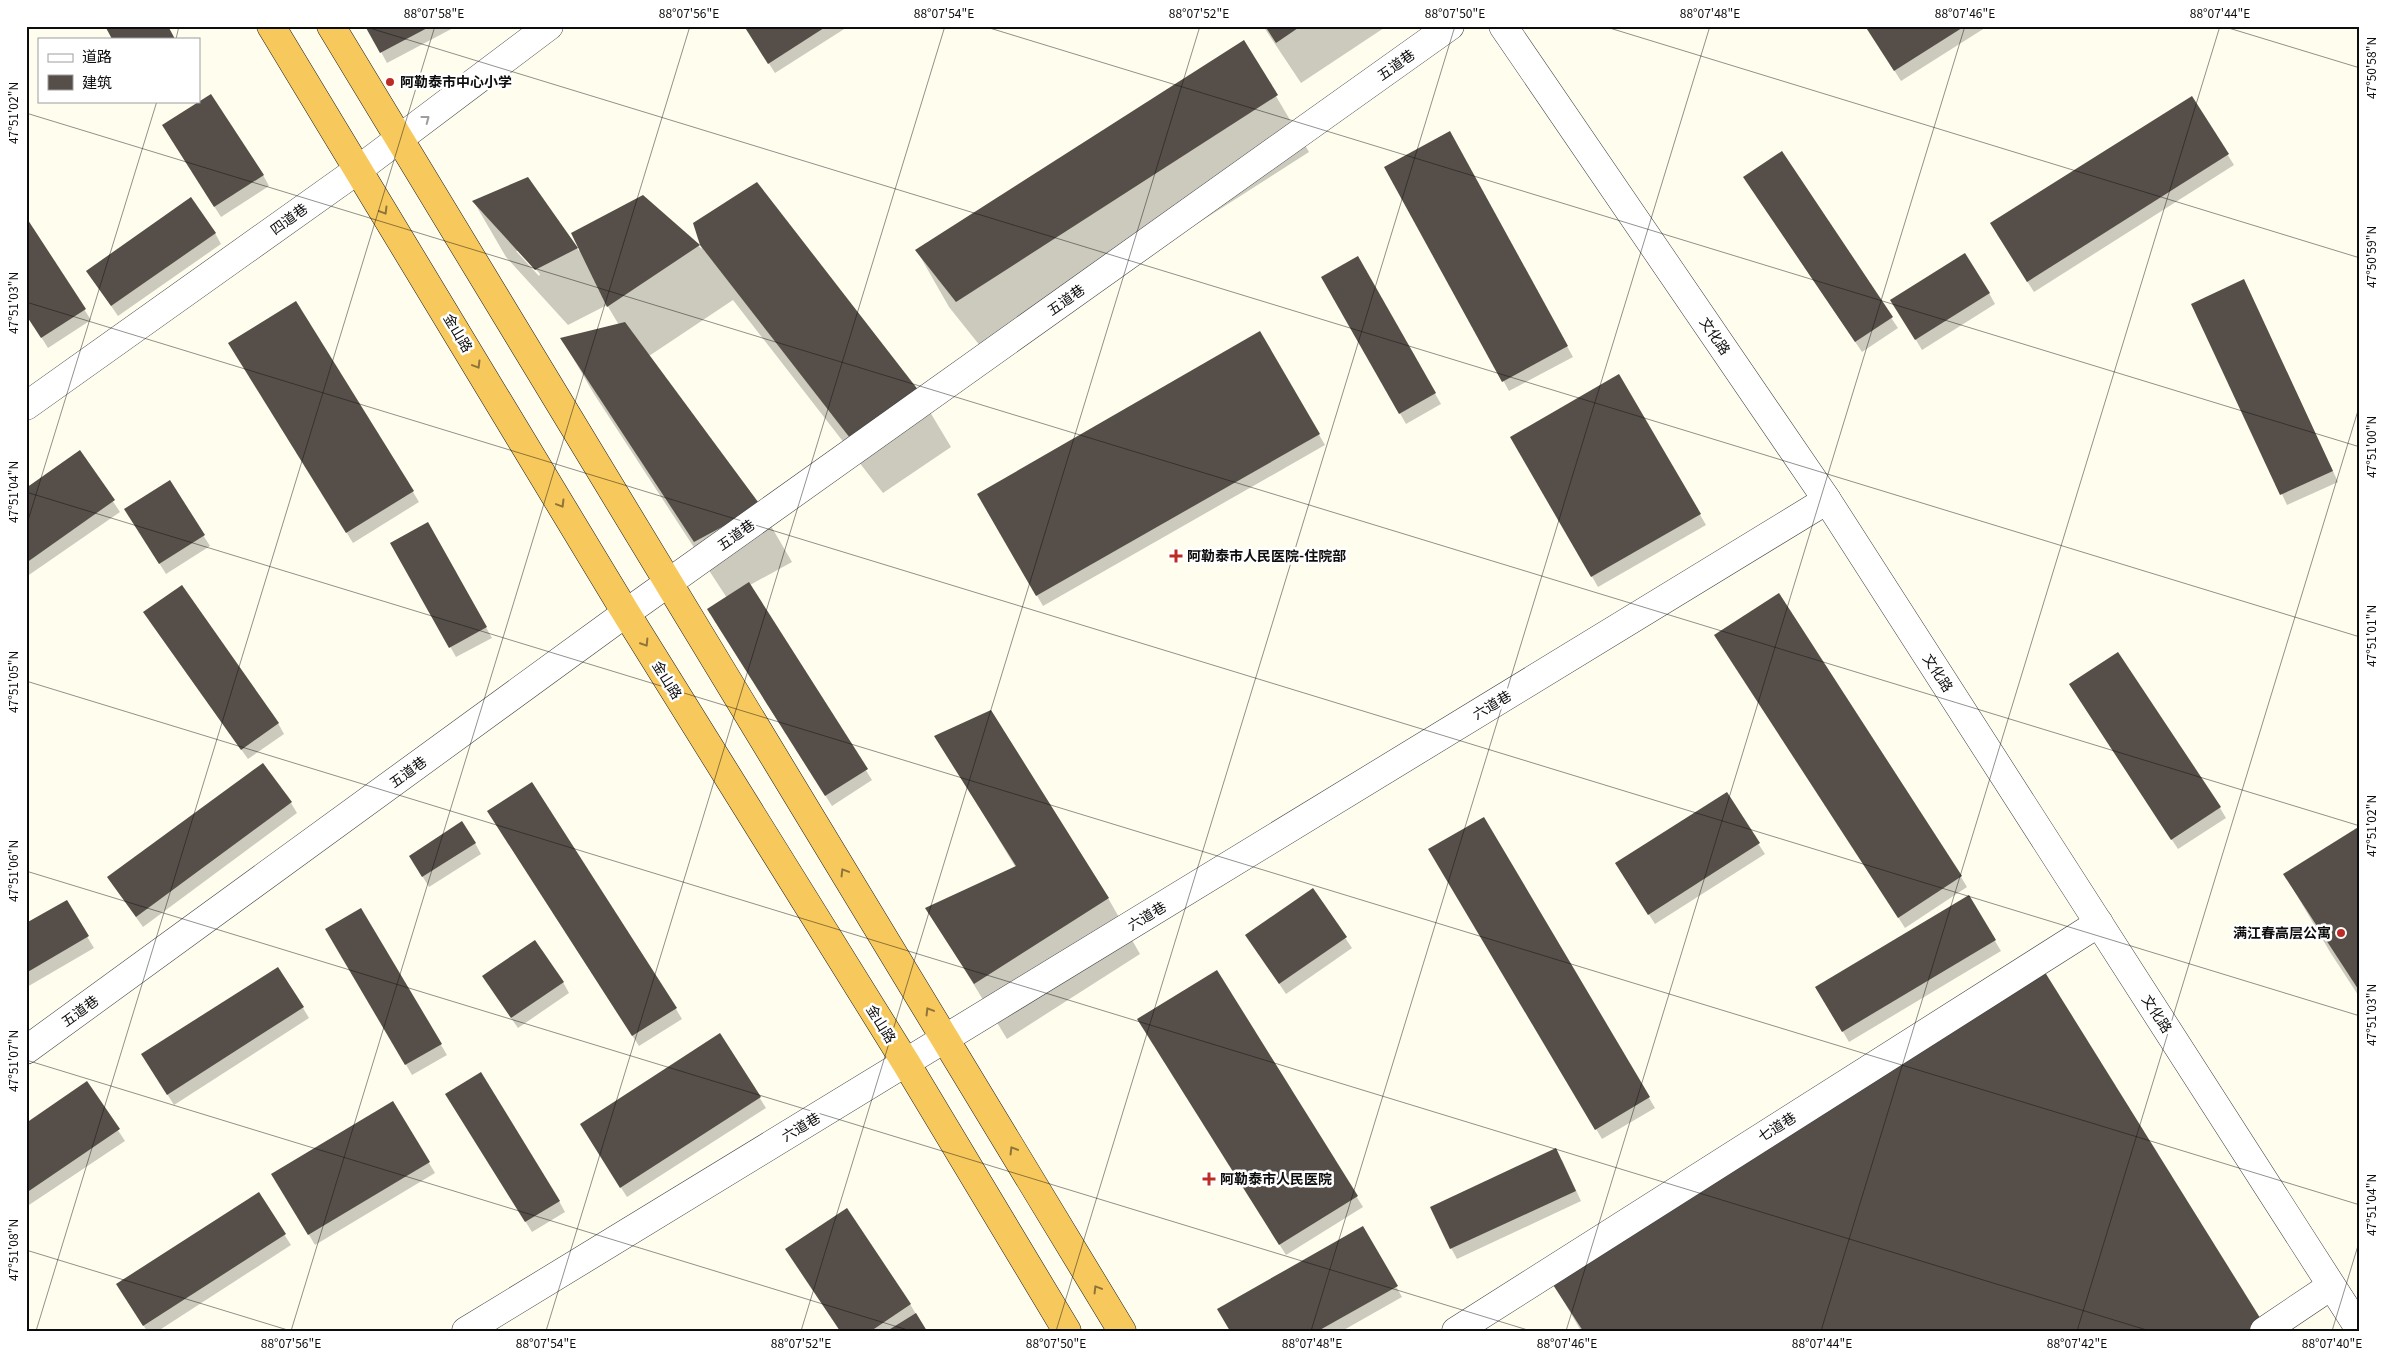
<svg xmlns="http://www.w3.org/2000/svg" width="2386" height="1357" viewBox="0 0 2386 1357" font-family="Georgia,'Noto Sans SC',serif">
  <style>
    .shadow { fill: #0003; fill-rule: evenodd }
    .building { fill: #564f49 }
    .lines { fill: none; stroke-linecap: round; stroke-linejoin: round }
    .minor-casing { stroke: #404040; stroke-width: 29 }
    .tertiary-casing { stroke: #404040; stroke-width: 29 }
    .trunk-casing { stroke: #1e1e1e; stroke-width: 29 }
    .minor { stroke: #fff; stroke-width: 28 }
    .tertiary { stroke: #fff; stroke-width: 28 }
    .trunk { stroke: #f7c85c; stroke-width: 28 }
    .oneway { stroke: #9e9e9e }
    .oneway2 { stroke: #8e7438 }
    .ticks { fill: none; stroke: #0d0d0d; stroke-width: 1; stroke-opacity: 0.45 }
    .poi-dot { fill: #be2b24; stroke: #fff; stroke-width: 2 }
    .labels { text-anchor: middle; stroke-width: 5; stroke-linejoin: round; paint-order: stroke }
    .street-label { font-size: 14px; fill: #0d0d0d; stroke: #fff }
    .poi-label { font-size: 14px; font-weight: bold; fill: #0d0d0d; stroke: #fff; text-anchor: start }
    .neatline { fill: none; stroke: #0d0d0d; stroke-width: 2 }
    .ticks-label { font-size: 12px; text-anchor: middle; fill: #0d0d0d }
  </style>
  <rect width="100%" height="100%" fill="#fffded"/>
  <g class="shadow">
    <path d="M367 26H457L387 63Z"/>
    <path d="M745 26H849L775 73Z"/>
    <path d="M1263 26H1387L1301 83Z"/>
    <path d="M1866 26H1988L1901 81Z"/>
    <path d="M1244 42 1309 152 989 357 949 307 917 251Z"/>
    <path d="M2192 98 2234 165 2034 292 1997 234Z"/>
    <path d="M1449 133 1573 357 1509 391 1386 168Z"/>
    <path d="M169 136 263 175 269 186 221 217Z"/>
    <path d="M1781 153 1898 328 1862 352 1751 188Z"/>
    <path d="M527 179 579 251 643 196 702 249 694 223 918 392 951 447 883 493 733 300 649 356 760 507 792 562 750 585 872 780 832 806 714 620 727 598 594 394 562 339 619 325 607 305 568 325 506 257 474 202ZM516 251H519L540 274 539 276Z"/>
    <path d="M26 219 91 320 48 348 26 313Z"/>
    <path d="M215 233 221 244 118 316 94 281Z"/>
    <path d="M1358 258 1441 404 1406 424 1323 278Z"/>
    <path d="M2244 281 2338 482 2287 505 2193 304Z"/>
    <path d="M1989 293 1995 304 1922 350 1898 310Z"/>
    <path d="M1260 332 1325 445 1043 606 978 494Z"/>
    <path d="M236 354 413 492 419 502 353 543Z"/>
    <path d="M1619 375 1706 525 1598 587 1512 438Z"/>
    <path d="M80 452 120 512 26 577V489Z"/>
    <path d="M169 482 210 546 166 574 132 520Z"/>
    <path d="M427 523 492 638 456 657 392 543Z"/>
    <path d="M151 623 278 723 284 734 248 759Z"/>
    <path d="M1722 645 1961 877 1967 887 1905 928Z"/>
    <path d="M2070 685 2220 808 2226 818 2178 849Z"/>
    <path d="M936 736 1108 898 1140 954 1007 1039 927 908 1016 868Z"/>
    <path d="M1726 794 1765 854 1655 924 1623 874Z"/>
    <path d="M291 803 297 813 143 927 108 878Z"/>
    <path d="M1483 818 1655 1108 1602 1139 1430 849Z"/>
    <path d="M494 821 676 1009 682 1019 639 1046Z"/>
    <path d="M2360 827V998L2330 952 2285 875Z"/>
    <path d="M475 843 481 854 429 887 416 866Z"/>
    <path d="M1313 890 1352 948 1286 994 1253 945Z"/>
    <path d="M1968 896 2001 951 1849 1042 1817 987Z"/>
    <path d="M66 902 94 948 27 987 26 925Z"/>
    <path d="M361 910 447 1055 412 1075 327 929Z"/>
    <path d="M1216 972 1363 1207 1286 1255 1145 1030Z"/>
    <path d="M563 982 569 993 518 1028 490 987Z"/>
    <path d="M303 1008 309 1018 174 1105 149 1065Z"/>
    <path d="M720 1035 766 1108 627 1197 587 1135Z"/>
    <path d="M87 1083 125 1141 26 1207V1124Z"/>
    <path d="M393 1102 435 1173 315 1245 273 1174Z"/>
    <path d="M453 1105 559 1201 565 1212 532 1232Z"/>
    <path d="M1562 1160 1581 1201 1457 1259 1451 1248Z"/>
    <path d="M258 1194 291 1245 158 1331H147L124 1295Z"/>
    <path d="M1363 1228 1402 1297 1342 1331H1231Z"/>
    <path d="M1548 1274 2266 1331H1581Z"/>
    <path d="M910 1304 926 1331H840Z"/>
  </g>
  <g class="building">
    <path d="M105 26H168L175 39H112Z"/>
    <path d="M365 26H431L380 53Z"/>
    <path d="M744 26H827L768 64Z"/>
    <path d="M1265 26H1301L1276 43Z"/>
    <path d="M1865 26H1965L1894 71Z"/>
    <path d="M1244 40 1278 95 956 302 915 250Z"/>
    <path d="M211 94 264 175 214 207 162 125Z"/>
    <path d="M2192 96 2229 154 2027 282 1990 223Z"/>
    <path d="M1450 131 1568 346 1502 382 1384 167Z"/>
    <path d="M1782 151 1893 317 1855 342 1743 177Z"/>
    <path d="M528 177 578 248 535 270 472 201Z"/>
    <path d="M757 182 919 391 850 438 700 245 693 223Z"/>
    <path d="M643 195 700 245 607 307 571 233Z"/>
    <path d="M191 197 216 233 111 306 86 271Z"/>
    <path d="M26 217 86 309 41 338 26 315Z"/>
    <path d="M1965 253 1990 293 1915 340 1890 300Z"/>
    <path d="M1358 256 1436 393 1399 414 1321 277Z"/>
    <path d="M2244 279 2333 471 2280 495 2191 304Z"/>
    <path d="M296 301 414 491 346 533 228 343Z"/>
    <path d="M625 322 761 506 694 542 560 338Z"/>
    <path d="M1260 331 1320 434 1036 596 977 494Z"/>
    <path d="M1619 374 1701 514 1591 577 1510 437Z"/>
    <path d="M80 450 115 500 26 563V488Z"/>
    <path d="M170 480 205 535 159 564 124 509Z"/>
    <path d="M428 522 487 627 449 648 390 543Z"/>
    <path d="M749 582 868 769 825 796 707 609Z"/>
    <path d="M182 585 279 723 241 750 143 612Z"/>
    <path d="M1779 593 1962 876 1898 918 1714 635Z"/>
    <path d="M2118 652 2221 807 2171 840 2069 684Z"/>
    <path d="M991 710 1109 898 974 984 925 908 1016 866 934 736Z"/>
    <path d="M263 763 292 802 136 917 107 877Z"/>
    <path d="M532 782 677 1008 632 1036 487 811Z"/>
    <path d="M1727 792 1760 843 1648 915 1615 863Z"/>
    <path d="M1484 817 1650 1097 1595 1130 1428 849Z"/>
    <path d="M462 821 476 843 422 877 409 856Z"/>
    <path d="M2360 826V992L2283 874Z"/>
    <path d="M1313 888 1347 937 1279 984 1245 935Z"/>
    <path d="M1969 895 1996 940 1842 1032 1815 987Z"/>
    <path d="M67 900 89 936 26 973V923Z"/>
    <path d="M361 908 442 1044 405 1065 325 929Z"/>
    <path d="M535 940 564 982 511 1018 482 976Z"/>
    <path d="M2038 961 2267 1329 2264 1331H1583L1546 1274Z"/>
    <path d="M278 967 304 1007 167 1095 141 1054Z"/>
    <path d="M1217 970 1358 1196 1279 1245 1137 1019Z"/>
    <path d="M720 1033 761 1097 620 1188 580 1124Z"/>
    <path d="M481 1072 560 1201 525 1222 445 1094Z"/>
    <path d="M87 1081 120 1129 26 1193V1123Z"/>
    <path d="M393 1101 430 1162 308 1235 271 1174Z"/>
    <path d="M1556 1148 1576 1191 1450 1249 1430 1207Z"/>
    <path d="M259 1192 286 1234 143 1326 116 1284Z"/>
    <path d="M847 1208 911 1304 871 1331H840L785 1249Z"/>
    <path d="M1363 1226 1398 1286 1318 1331H1230L1217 1309Z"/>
    <path d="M916 1313 927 1331H887Z"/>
  </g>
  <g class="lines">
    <defs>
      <g id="minor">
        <path d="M26 406 359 169 549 26"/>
        <path d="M26 1050 626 613 1450 26"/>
        <path d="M466 1331 1827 500"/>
        <path d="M1456 1331 2099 923"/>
        <path d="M2264 1331 2331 1286"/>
      </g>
      <path id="tertiary" d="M1503 26 1827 500 2360 1330"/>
      <g id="trunk">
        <path d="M271 26 626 613 906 1063 1067 1331"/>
        <path d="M331 26 1122 1331"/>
      </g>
    </defs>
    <use href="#minor" class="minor-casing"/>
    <use href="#tertiary" class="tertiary-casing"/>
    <use href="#trunk" class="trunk-casing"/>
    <use href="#minor" class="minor"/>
    <use href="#tertiary" class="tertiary"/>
    <use href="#trunk" class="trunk"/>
  </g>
  <defs><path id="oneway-chevron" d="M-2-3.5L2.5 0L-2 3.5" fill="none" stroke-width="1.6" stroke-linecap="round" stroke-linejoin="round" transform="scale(1.25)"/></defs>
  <use class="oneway" href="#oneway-chevron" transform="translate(426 119) rotate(-37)"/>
  <g class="oneway2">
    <use href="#oneway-chevron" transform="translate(384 211) rotate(59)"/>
    <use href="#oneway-chevron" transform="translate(477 365) rotate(59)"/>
    <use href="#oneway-chevron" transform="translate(561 504) rotate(59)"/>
    <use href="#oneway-chevron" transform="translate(645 643) rotate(58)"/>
    <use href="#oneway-chevron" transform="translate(844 872) rotate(-121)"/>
    <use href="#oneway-chevron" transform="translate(929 1011) rotate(-121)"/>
    <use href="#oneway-chevron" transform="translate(1013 1150) rotate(-121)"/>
    <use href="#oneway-chevron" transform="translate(1097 1289) rotate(-121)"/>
  </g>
  <path class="ticks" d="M363 26 2360 637M983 26 2360 447M1603 26 2360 258M2222 26 2360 68M176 39 179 26M26 113 2360 826M26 302 2360 1016M26 492 2360 1205M26 527 157 101M26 681 2150 1331M26 871 1531 1331M26 1060 911 1331M26 1250 291 1331M36 1331 435 26M291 1331 690 26M546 1331 945 26M801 1331 1200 26M1056 1331 1455 26M1311 1331 1710 26M1566 1331 1965 26M1821 1331 2220 26M2077 1331 2360 404M2332 1331 2360 1239"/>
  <g class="poi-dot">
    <circle cx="390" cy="82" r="5"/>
    <path d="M1173.5 548.5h5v5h5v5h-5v5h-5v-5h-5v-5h5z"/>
    <circle cx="2341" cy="933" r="5"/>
    <path d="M1206.5 1171.5h5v5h5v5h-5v5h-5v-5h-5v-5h5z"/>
  </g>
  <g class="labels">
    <g class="street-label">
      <text transform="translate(1396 65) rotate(-35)" y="5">五道巷</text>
      <text transform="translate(289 219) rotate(-36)" y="5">四道巷</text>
      <text transform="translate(1066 300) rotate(-35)" y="5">五道巷</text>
      <text transform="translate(458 333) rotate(59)" y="5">金山路</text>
      <text transform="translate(1715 336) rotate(56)" y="5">文化路</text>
      <text transform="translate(736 535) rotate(-35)" y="5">五道巷</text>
      <text transform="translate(1938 673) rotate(57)" y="5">文化路</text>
      <text transform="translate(667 680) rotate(58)" y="5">金山路</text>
      <text transform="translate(1492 705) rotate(-31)" y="5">六道巷</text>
      <text transform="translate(408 772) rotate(-36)" y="5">五道巷</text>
      <text transform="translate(1147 916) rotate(-31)" y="5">六道巷</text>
      <text transform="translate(80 1011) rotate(-36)" y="5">五道巷</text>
      <text transform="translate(2157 1014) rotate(57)" y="5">文化路</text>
      <text transform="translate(881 1024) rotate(58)" y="5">金山路</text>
      <text transform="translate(801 1127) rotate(-31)" y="5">六道巷</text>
      <text transform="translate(1777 1127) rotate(-32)" y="5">七道巷</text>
    </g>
    <g class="poi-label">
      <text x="400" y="87">阿勒泰市中心小学</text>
      <text x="1187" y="561">阿勒泰市人民医院-住院部</text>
      <text x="2331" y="938" text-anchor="end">满江春高层公寓</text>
      <text x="1220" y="1184">阿勒泰市人民医院</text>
    </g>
  </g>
  <rect width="2386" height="1357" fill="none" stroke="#ffffff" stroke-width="55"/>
  <rect x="38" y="38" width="162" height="65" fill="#ffffff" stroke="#9e9e9e"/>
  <rect x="48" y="54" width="25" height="8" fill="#ffffff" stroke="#9e9e9e"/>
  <text x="82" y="62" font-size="15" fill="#0d0d0d">道路</text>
  <rect x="48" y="75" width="25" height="15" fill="#564f49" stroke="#9e9e9e"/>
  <text x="82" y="88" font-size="15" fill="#0d0d0d">建筑</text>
  <rect x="28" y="28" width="2330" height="1302" class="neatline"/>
  <g class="ticks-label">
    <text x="434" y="18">88°07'58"E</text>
    <text x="689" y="18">88°07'56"E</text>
    <text x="944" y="18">88°07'54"E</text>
    <text x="1199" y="18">88°07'52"E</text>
    <text x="1455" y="18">88°07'50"E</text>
    <text x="1710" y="18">88°07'48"E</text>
    <text x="1965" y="18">88°07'46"E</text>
    <text x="2220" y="18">88°07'44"E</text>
    <text transform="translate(2372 68) rotate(-90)" y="4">47°50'58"N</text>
    <text transform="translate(14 113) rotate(-90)" y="4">47°51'02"N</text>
    <text transform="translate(2372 257) rotate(-90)" y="4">47°50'59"N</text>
    <text transform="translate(14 303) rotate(-90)" y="4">47°51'03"N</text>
    <text transform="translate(2372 447) rotate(-90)" y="4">47°51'00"N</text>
    <text transform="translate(14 492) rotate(-90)" y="4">47°51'04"N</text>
    <text transform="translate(2372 636) rotate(-90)" y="4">47°51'01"N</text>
    <text transform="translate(14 682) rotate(-90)" y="4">47°51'05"N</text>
    <text transform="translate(2372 826) rotate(-90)" y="4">47°51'02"N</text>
    <text transform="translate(14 871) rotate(-90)" y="4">47°51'06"N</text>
    <text transform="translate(2372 1015) rotate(-90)" y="4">47°51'03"N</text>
    <text transform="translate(14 1061) rotate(-90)" y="4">47°51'07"N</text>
    <text transform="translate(2372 1205) rotate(-90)" y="4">47°51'04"N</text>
    <text transform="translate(14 1250) rotate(-90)" y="4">47°51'08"N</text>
    <text x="291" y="1348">88°07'56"E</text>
    <text x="546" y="1348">88°07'54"E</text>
    <text x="801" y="1348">88°07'52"E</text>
    <text x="1056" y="1348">88°07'50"E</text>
    <text x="1312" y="1348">88°07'48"E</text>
    <text x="1567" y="1348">88°07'46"E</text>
    <text x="1822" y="1348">88°07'44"E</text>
    <text x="2077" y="1348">88°07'42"E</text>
    <text x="2332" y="1348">88°07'40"E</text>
  </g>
</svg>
